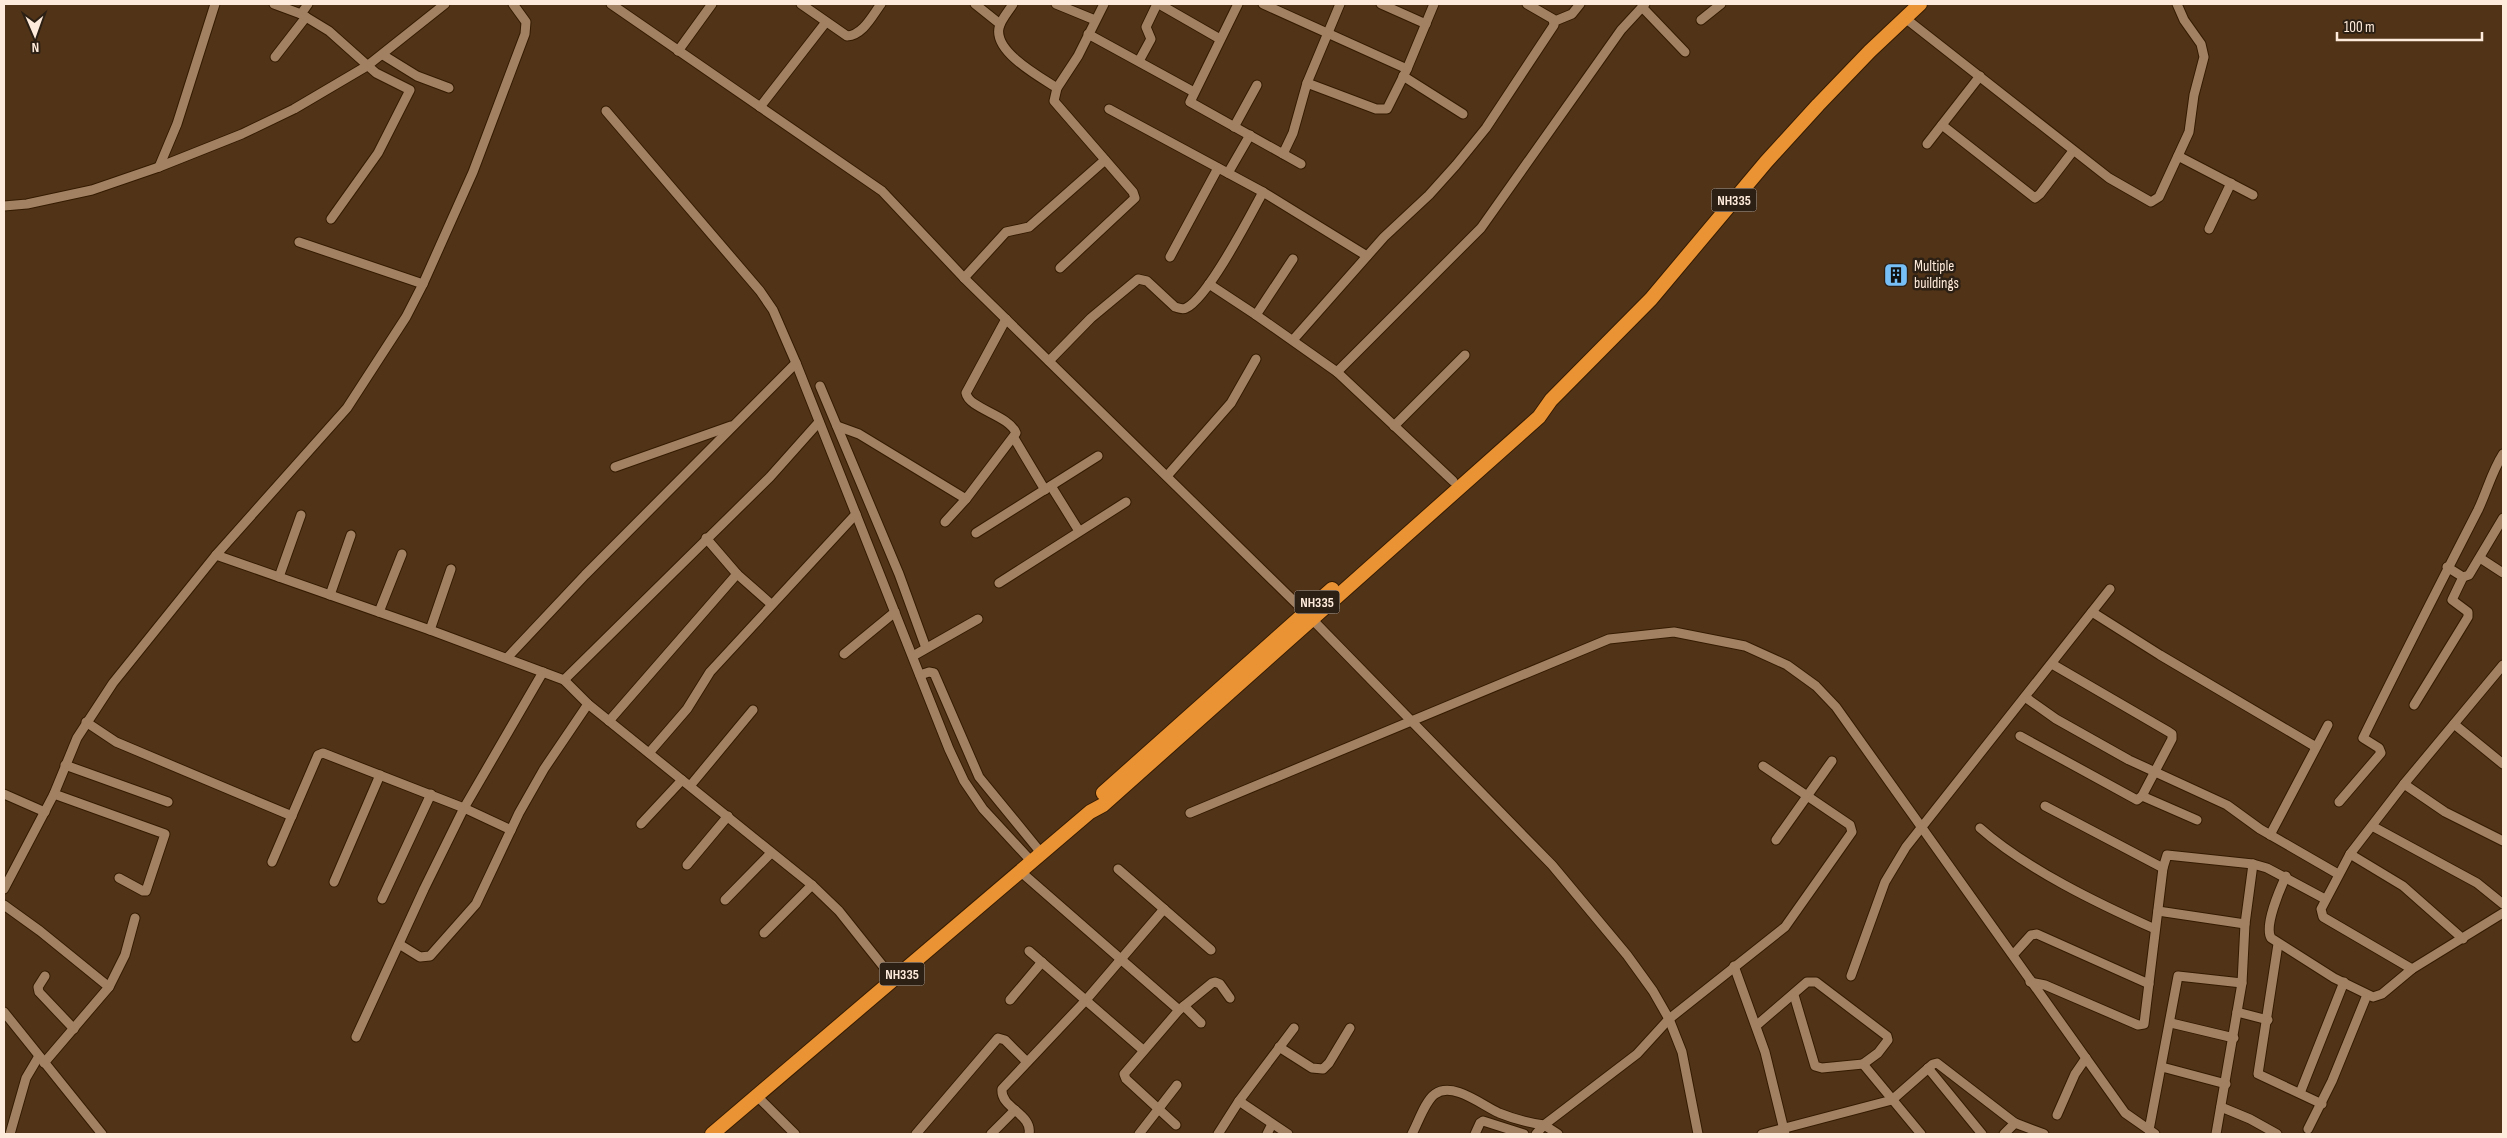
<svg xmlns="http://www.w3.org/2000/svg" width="2507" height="1138" viewBox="0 0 2507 1138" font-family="'Sofia Sans Condensed',sans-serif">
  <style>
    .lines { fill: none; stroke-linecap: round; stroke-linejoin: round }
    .minor-casing { stroke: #351b00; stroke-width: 11 }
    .highway-casing { stroke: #351b00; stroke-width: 16 }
    .minor { stroke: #a28163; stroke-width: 9 }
    .highway { stroke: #ea9335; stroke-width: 14 }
    .labels { text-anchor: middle; stroke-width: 5; stroke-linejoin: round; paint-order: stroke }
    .shield { fill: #2c1f13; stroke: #bfae9f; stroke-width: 1 }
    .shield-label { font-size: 14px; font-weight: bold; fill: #feebdb }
    .poi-label { font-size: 15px; fill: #feebdb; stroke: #2c1f13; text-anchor: start }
  </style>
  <rect width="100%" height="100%" fill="#513418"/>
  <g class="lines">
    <defs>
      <g id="minor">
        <path d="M274 4 301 14 329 31 376 73 410 90 378 153 331 219"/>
        <path d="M611 4 882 191 964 278 1305 612 1552 865 1627 955 1653 991 1669 1019 1682 1052 1698 1134"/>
        <path d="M801 4 847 36C863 35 872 16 881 4"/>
        <path d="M975 4 1000 24"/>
        <path d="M1013 4C1009 11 1001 19 999 28 994 52 1040 77 1057 88"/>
        <path d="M1056 4 1095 20"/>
        <path d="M1159 4 1220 39"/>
        <path d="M1238 4 1190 102 1301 164"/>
        <path d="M1263 4 1407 69"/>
        <path d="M1381 4 1426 24"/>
        <path d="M1642 7 1685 52"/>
        <path d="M301 14 308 4"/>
        <path d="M1905 18 2109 178 2151 202 2159 197 2189 132 2194 95 2204 57 2201 44 2184 20 2177 4"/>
        <path d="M1701 20 1721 4"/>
        <path d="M1555 21 1572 14 1580 4"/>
        <path d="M1088 34 1194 92"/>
        <path d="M678 51 712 4"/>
        <path d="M383 55 417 76 449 88"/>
        <path d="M275 57 306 17"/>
        <path d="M1139 61 1151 39 1146 27 1157 4"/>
        <path d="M1403 76 1463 114"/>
        <path d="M1307 83 1376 109H1387L1407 69 1434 4"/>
        <path d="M760 107 826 22"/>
        <path d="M1109 109 1263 192 1367 256"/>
        <path d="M606 111 760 291 773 310 796 363 949 749 964 781 983 809 1032 862"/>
        <path d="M1942 125 2035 198 2040 194 2073 151"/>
        <path d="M1234 127 1257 85"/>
        <path d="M1927 144 1980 76"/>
        <path d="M1283 154 1293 133 1307 83 1340 4"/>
        <path d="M2178 156 2253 195"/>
        <path d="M159 167 177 124 215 4"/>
        <path d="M1228 173 1250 135"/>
        <path d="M4 206 27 204 92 190 159 167 242 134 294 109 367 66 445 4"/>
        <path d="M2209 229 2231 183"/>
        <path d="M299 242 423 284"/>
        <path d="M1170 257 1218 168"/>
        <path d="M1060 268 1135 198 1133 192 1054 101 1057 88 1078 56 1104 4"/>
        <path d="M964 278 1006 232 1029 227 1105 160"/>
        <path d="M1209 284 1256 315 1337 372 1481 228 1621 30 1645 4"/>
        <path d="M1256 315 1293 259"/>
        <path d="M1293 340 1384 237 1429 195 1456 165 1486 128 1554 25 1553 19 1527 4"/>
        <path d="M1049 361 1091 318 1138 279 1147 281 1175 307C1179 308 1182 310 1186 308 1208 298 1250 216 1263 192"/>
        <path d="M1337 372 1453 481"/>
        <path d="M820 386 899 574 926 648"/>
        <path d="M837 426 859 434 966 499"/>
        <path d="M1394 426 1465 355"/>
        <path d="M1014 438 1045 490"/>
        <path d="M615 467 731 426"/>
        <path d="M1167 476 1231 403 1256 359"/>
        <path d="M1051 486 1079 531"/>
        <path d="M945 522 966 499 1016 433C1009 415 969 409 966 393L1006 319"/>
        <path d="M976 533 1098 456"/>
        <path d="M706 538 737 574 771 604"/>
        <path d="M216 555 430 630 564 680 588 704 812 885 839 911 894 980"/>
        <path d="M2480 558 2503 573"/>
        <path d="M2447 567 2463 577 2469 575 2503 518"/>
        <path d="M279 577 301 515"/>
        <path d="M999 583 1126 502"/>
        <path d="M330 595 351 535"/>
        <path d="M379 612 402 554"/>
        <path d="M2092 612 2160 655 2316 747"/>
        <path d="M430 630 451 569"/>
        <path d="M844 654 895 612"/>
        <path d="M913 656 978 619"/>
        <path d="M507 658 585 575 796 363"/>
        <path d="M920 675 929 672 934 673 979 777 1042 854"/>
        <path d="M564 680 770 477 819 422"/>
        <path d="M2025 697 2056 719 2129 760 2227 805 2260 829 2338 874"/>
        <path d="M2414 705 2468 617V612L2452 600 2463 577"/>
        <path d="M609 721 737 574"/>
        <path d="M86 722 116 742 292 816"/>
        <path d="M2454 724 2503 764"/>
        <path d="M2020 736 2137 800 2142 796 2172 739V734L2169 732 2052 664"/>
        <path d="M649 753 687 709 710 672 856 514"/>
        <path d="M65 765 168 802"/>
        <path d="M2404 784 2445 812 2503 841"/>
        <path d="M690 786 753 710"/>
        <path d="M4 794 45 812"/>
        <path d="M54 794 165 834 146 891H143L119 878"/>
        <path d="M2142 796 2197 820"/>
        <path d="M2339 802 2381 753 2379 748 2363 738C2400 662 2439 586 2478 510 2487 491 2492 471 2503 454"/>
        <path d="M2045 806 2163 868"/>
        <path d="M1190 813 1609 639 1674 632 1745 646 1787 665 1816 686 1836 707 2125 1113 2155 1134"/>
        <path d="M641 824 682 780"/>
        <path d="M2372 826 2477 883 2503 904"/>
        <path d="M1980 828C2026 869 2099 904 2155 929"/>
        <path d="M2270 835 2328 725"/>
        <path d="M1776 840 1832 761"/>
        <path d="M2350 854 2403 886 2463 939"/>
        <path d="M272 862 318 755 323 753 464 808 511 830"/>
        <path d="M687 865 728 816"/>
        <path d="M1118 869 1211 950"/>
        <path d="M1021 872 1179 1010"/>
        <path d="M2286 876C2280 889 2264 926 2271 938L2334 978 2373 997 2382 994 2412 969 2503 913"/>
        <path d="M334 882 380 775"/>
        <path d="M4 889 54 794 77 738 113 683 216 555 347 408 406 317 423 284 473 172 525 34 526 22 513 4"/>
        <path d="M382 899 431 794"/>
        <path d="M725 900 771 853"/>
        <path d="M4 905 40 931 109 987"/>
        <path d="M2158 911 2245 924"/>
        <path d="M764 933 812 885"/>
        <path d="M399 944 420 957 430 956 476 904 519 813 544 769 588 704"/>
        <path d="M2278 944 2258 1074 2322 1104"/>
        <path d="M1029 951 1143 1050"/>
        <path d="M2013 955 2031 935 2037 934 2149 984"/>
        <path d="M1734 966 1765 1052 1785 1134"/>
        <path d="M2412 969 2323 917 2321 909 2350 854 2404 784 2503 665"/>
        <path d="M45 976 38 987 39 992 74 1029"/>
        <path d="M1851 976 1885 882 1906 847 2110 589"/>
        <path d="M2030 982 2045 985 2138 1025 2144 1024 2163 868 2167 855 2253 864 2267 868 2325 899"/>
        <path d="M1794 995 1815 1066 1822 1068 1863 1064"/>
        <path d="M1010 1000 1042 962"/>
        <path d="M1184 1006 1201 1023"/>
        <path d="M4 1012 102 1134"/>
        <path d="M2237 1012 2268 1020"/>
        <path d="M2171 1023 2234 1038"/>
        <path d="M1757 1025 1807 982H1816L1887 1036 1888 1040 1878 1053 1863 1064 1921 1134"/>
        <path d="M356 1037 424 889 464 808 543 672"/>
        <path d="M1279 1047 1312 1068 1323 1069 1329 1063 1350 1028"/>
        <path d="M44 1063 109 987 125 955 135 918"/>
        <path d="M2162 1067 2226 1084"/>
        <path d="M1928 1068 1982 1134"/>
        <path d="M2300 1093 2344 982"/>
        <path d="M757 1096 795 1134"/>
        <path d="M1239 1101 1288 1134"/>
        <path d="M2221 1107 2250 1119 2277 1134"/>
        <path d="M2057 1115 2075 1074 2086 1058"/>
        <path d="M1176 1125 1126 1079 1124 1074 1179 1010 1212 983 1215 982 1220 984 1230 998"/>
        <path d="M2308 1129 2332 1081 2367 995"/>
        <path d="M2149 1130 2178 976 2242 983"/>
        <path d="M10 1134 26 1078 39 1056"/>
        <path d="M916 1134 998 1038 1005 1040 1027 1062"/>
        <path d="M991 1134 1015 1110"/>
        <path d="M1029 1134C1033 1114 1000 1108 1002 1089L1086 1000 1164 909"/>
        <path d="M1139 1134 1177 1085"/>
        <path d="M1218 1134 1239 1101 1294 1028"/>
        <path d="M1267 1134 1272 1124"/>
        <path d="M1412 1134C1418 1123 1425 1101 1435 1094 1453 1081 1483 1106 1499 1113 1514 1119 1529 1123 1544 1125L1637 1054 1669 1019 1785 927 1852 832 1850 825 1763 766"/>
        <path d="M1475 1134 1480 1123 1483 1121 1524 1134"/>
        <path d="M1536 1134 1544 1125 1558 1134"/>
        <path d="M1762 1134 1892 1100 1933 1064 1937 1063 2015 1123 2044 1134"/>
        <path d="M2004 1134 2015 1123"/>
        <path d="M2216 1134 2242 983 2245 924 2253 864"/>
      </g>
      <g id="highway">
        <path d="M1103 793 1332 589"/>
        <path d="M712 1134 1090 812 1103 805 1539 417 1551 400 1651 299 1766 162 1818 105 1870 51 1920 4"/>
      </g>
    </defs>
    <use href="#minor" class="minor-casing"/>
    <use href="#highway" class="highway-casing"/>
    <use href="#minor" class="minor"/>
    <use href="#highway" class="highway"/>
  </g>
  <defs>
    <symbol id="building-square" viewBox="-11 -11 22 22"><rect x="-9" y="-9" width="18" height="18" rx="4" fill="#77bff7" stroke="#2c1f13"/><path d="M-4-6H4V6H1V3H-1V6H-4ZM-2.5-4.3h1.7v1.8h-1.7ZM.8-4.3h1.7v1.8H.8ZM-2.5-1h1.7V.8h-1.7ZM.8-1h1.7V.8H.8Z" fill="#111"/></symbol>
  </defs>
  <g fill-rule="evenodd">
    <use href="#building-square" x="1882" y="261" width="28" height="28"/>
  </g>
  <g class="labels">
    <g class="shield">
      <rect x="1711.5" y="188.5" width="45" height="23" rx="4"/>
      <rect x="1294.5" y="590.5" width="45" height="23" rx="4"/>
      <rect x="879.5" y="962.5" width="45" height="23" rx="4"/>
    </g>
    <g class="shield-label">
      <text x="1734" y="205">NH335</text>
      <text x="1317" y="607">NH335</text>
      <text x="902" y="979">NH335</text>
    </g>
    <g class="poi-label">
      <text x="1914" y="271">Multiple<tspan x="1914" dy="17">buildings</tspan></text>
    </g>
  </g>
  <rect width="2507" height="1138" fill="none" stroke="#feebdb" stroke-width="10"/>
  <g transform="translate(35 35) rotate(178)" stroke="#2c1f13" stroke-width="4" paint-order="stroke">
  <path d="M0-4L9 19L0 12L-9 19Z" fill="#feebdb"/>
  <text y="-8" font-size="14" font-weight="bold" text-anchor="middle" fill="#feebdb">N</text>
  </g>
  <path d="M2337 32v8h145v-8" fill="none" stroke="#feebdb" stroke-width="2.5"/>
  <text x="2344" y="32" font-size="15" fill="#feebdb" stroke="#2c1f13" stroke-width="4" paint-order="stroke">100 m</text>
</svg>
